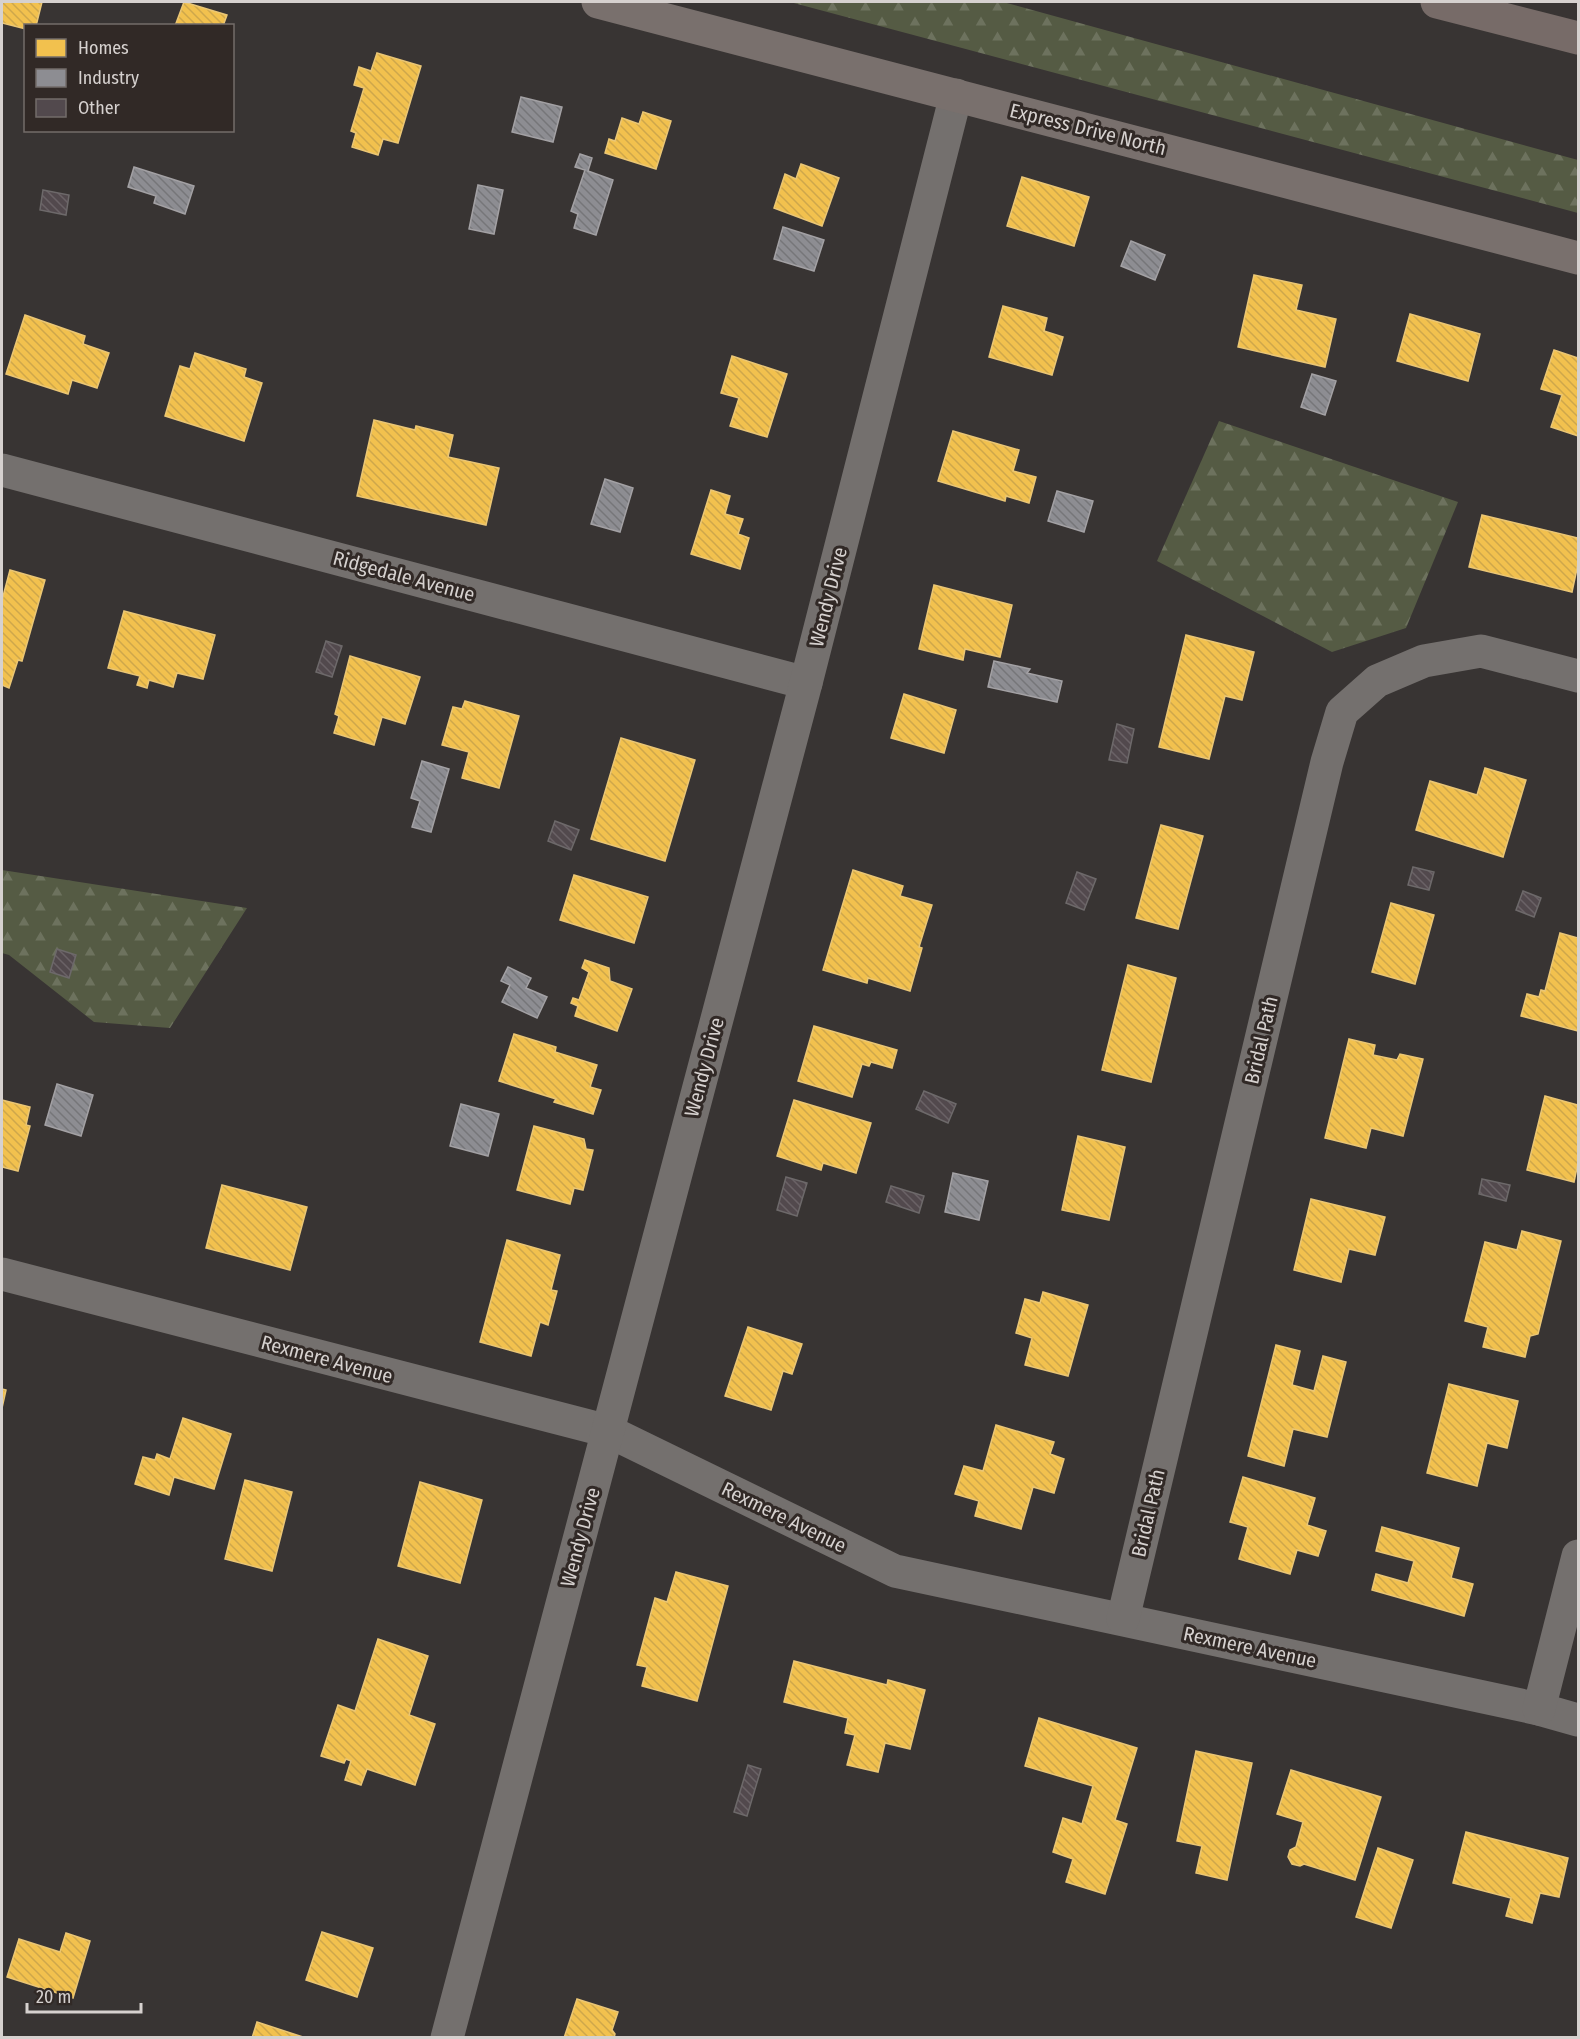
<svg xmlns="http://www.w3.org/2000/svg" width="1580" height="2039" viewBox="0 0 1580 2039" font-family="'Fira Sans Condensed',sans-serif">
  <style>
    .forest { fill: url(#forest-firs) }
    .homes { fill: url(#homes-back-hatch); stroke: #eac675; stroke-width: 1.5 }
    .industry { fill: url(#industry-back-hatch); stroke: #a3a1a4; stroke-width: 1.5 }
    .building { fill: url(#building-back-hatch); stroke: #6d696a; stroke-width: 1.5 }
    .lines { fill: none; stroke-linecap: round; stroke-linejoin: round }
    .minor { stroke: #74706e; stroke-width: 33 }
    .major { stroke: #79706d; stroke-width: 33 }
    .highway { stroke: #776b68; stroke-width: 33 }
    .labels { text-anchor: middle; stroke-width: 6; stroke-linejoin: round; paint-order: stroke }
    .street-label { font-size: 20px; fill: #d6d1cf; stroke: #312926 }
  </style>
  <defs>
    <pattern id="forest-firs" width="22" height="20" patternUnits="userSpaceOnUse" patternTransform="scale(1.5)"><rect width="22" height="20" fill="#555b44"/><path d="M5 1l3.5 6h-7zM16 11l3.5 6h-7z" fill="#6d725e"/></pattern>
    <pattern id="homes-back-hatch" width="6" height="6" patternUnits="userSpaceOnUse" patternTransform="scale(1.5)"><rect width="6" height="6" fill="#f2c14e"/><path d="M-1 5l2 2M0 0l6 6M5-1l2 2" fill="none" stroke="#cea74b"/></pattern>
    <pattern id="industry-back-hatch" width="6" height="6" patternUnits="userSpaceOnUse" patternTransform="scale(1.5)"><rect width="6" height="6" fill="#8d8d92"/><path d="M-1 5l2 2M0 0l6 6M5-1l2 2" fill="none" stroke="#767679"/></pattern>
    <pattern id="building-back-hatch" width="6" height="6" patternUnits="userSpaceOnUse" patternTransform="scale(1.5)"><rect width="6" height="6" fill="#52494d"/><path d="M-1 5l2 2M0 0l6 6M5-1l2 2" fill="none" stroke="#6a6266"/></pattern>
  </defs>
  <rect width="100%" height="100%" fill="#383433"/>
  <g class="forest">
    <path d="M790 2H1003L1578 160V213Z"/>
    <path d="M1219 421 1458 502 1406 628 1332 652 1157 561Z"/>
    <path d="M2 870 247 908 170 1028 94 1022 9 955 2 953Z"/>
  </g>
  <g class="homes">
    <path d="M2 2H42L36 26H26V29L2 23Z"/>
    <path d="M184 2 227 15 223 26H175Z"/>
    <path d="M377 53 421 66 398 143 383 139 378 155 352 147 356 133 351 131 364 88 354 85 359 67 371 71Z"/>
    <path d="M643 112 671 121 656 169 605 153 609 139 615 141 622 118 639 124Z"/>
    <path d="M801 164 839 178 822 226 774 208 785 174 796 179Z"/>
    <path d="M1022 177 1089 197 1074 246 1007 226Z"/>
    <path d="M1254 275 1302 285 1296 310 1336 319 1325 367 1238 347Z"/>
    <path d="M1003 306 1047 318 1044 331 1063 337 1052 375 989 357Z"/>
    <path d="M1410 314 1480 334 1468 381 1397 361Z"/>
    <path d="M25 315 85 336 83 344 109 353 97 388 72 380 68 394 6 374Z"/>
    <path d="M1554 350 1578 358V436L1551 427 1562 395 1541 389Z"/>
    <path d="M195 353 246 369 244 377 262 383 244 441 165 416 180 366 190 369Z"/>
    <path d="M732 356 787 374 767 437 730 426 739 398 721 393Z"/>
    <path d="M374 420 415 430 416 426 453 435 448 457 499 468 486 525 357 496Z"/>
    <path d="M953 431 1019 450 1013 471 1036 477 1029 503 1006 496 1005 501 938 481Z"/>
    <path d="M711 490 730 496 725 514 743 519 738 534 749 538 740 569 691 554Z"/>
    <path d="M1482 515 1578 538V564L1572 592 1469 567Z"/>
    <path d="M10 570 45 580 22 661 18 660 9 688 2 685V600Z"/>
    <path d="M934 585 1012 605 1000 657 965 649 963 660 919 649Z"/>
    <path d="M124 611 215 635 203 679 177 673 173 687 149 680 147 688 137 685 140 676 108 668Z"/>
    <path d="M1186 635 1254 652 1242 700 1225 696 1209 759 1159 747Z"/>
    <path d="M350 656 420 677 405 724 382 717 374 745 334 733 339 716 335 714Z"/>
    <path d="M904 694 956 710 944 753 891 738Z"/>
    <path d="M465 701 519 716 499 788 462 778 469 752 442 745 453 707 462 709Z"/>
    <path d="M621 738 695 760 665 861 591 839Z"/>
    <path d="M1485 768 1526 780 1503 857 1416 830 1430 781 1477 795Z"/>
    <path d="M1161 825 1203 836 1178 929 1136 918Z"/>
    <path d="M853 870 903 886 900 896 932 905 919 947 922 948 910 991 868 978 867 983 823 970Z"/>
    <path d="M574 875 648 897 634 943 560 920Z"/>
    <path d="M1391 903 1434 915 1415 984 1372 972Z"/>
    <path d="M1560 933 1578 938V1031L1521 1016 1527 994 1539 997 1541 990 1545 991Z"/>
    <path d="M585 960 609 968 610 981 632 989 617 1031 575 1016 578 1006 571 1003 573 998 579 1000 589 972 582 968Z"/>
    <path d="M1128 965 1176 978 1151 1082 1102 1070Z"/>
    <path d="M814 1026 897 1050 892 1068 871 1062 869 1066 862 1064 852 1097 798 1081Z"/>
    <path d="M514 1034 556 1047 555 1052 597 1065 590 1087 601 1090 593 1114 554 1102 556 1099 499 1081Z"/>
    <path d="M1349 1039 1375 1045 1373 1055 1397 1060 1400 1054 1423 1059 1403 1136 1371 1128 1366 1148 1325 1138Z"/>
    <path d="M1545 1096 1578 1105V1163L1574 1182 1527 1170Z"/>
    <path d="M2 1100 30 1107 26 1125 30 1126 18 1171 2 1167Z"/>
    <path d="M794 1100 871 1123 856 1173 823 1163 821 1170 777 1156Z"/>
    <path d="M534 1126 584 1139 586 1149 593 1150 583 1190 574 1188 570 1204 517 1190Z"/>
    <path d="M1078 1136 1125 1147 1109 1220 1062 1210Z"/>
    <path d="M222 1185 307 1207 290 1270 206 1248Z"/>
    <path d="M1311 1199 1385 1217 1375 1255 1349 1249 1341 1282 1294 1270Z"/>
    <path d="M1522 1231 1561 1241 1538 1334 1530 1336 1525 1357 1483 1347 1488 1327 1465 1321 1485 1242 1517 1250Z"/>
    <path d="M507 1240 560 1255 551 1290 557 1291 548 1325 540 1322 531 1356 480 1342Z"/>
    <path d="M1043 1292 1088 1305 1068 1376 1025 1365 1032 1338 1016 1333 1025 1299 1040 1303Z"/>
    <path d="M748 1327 802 1344 792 1374 783 1371 771 1410 725 1396Z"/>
    <path d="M1276 1345 1300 1351 1292 1385 1314 1391 1323 1356 1346 1362 1327 1437 1293 1429 1284 1466 1248 1456Z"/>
    <path d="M1449 1384 1518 1401 1507 1448 1487 1443 1477 1486 1427 1473Z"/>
    <path d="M2 1389 6 1390 2 1408Z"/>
    <path d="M183 1418 231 1434 214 1489 174 1477 169 1495 135 1484 143 1457 155 1460 157 1454 170 1459Z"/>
    <path d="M996 1425 1054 1442 1050 1454 1064 1459 1054 1493 1033 1487 1021 1529 975 1516 979 1501 955 1494 964 1466 983 1471Z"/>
    <path d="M1243 1477 1315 1498 1307 1525 1326 1531 1318 1556 1297 1550 1290 1574 1239 1559 1248 1527 1230 1522Z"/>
    <path d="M245 1480 292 1492 272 1571 225 1559Z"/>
    <path d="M420 1482 482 1500 460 1583 398 1566Z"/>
    <path d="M1382 1527 1459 1548 1451 1578 1473 1584 1464 1616 1372 1590 1376 1574 1408 1583 1414 1561 1376 1551Z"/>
    <path d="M676 1572 728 1586 697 1701 642 1686 647 1667 637 1665 655 1598 667 1602Z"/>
    <path d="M378 1639 428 1656 409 1715 435 1724 415 1785 367 1769 361 1785 345 1780 351 1761 346 1759 344 1763 321 1756 338 1705 355 1711Z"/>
    <path d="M794 1661 887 1685 888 1680 925 1690 910 1749 885 1743 878 1772 847 1765 855 1735 845 1733 848 1718 784 1702Z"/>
    <path d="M1039 1718 1137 1748 1115 1820 1127 1824 1105 1894 1066 1882 1073 1859 1053 1852 1063 1818 1082 1824 1093 1786 1025 1766Z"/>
    <path d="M1196 1751 1252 1763 1227 1880 1196 1873 1202 1846 1177 1841Z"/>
    <path d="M1291 1770 1381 1797 1355 1880 1304 1864 1300 1866 1292 1864 1288 1857 1290 1850 1296 1847 1303 1822 1277 1814Z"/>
    <path d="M1466 1832 1568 1858 1559 1897 1540 1893 1532 1923 1506 1916 1511 1898 1453 1883Z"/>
    <path d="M1378 1848 1413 1860 1391 1928 1356 1917Z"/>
    <path d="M322 1932 373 1948 357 1997 306 1980Z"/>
    <path d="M66 1933 90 1941 73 1998 7 1977 19 1939 60 1952Z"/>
    <path d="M577 1999 618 2012 612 2030 615 2034 614 2038H564Z"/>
    <path d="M257 2022 306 2038H252Z"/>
  </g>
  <g class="industry">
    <path d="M521 97 562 107 553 142 512 132Z"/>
    <path d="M580 154 592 158 588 171 613 180 596 235 574 228 578 214 571 211 585 170 575 167Z"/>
    <path d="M134 167 194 186 185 214 154 203 156 196 128 187Z"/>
    <path d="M478 185 503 190 494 234 469 229Z"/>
    <path d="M783 227 824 240 814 271 774 259Z"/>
    <path d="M1131 241 1165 255 1155 280 1121 266Z"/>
    <path d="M1312 374 1336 381 1325 415 1301 407Z"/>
    <path d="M605 479 633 488 620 532 591 524Z"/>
    <path d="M1057 491 1093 501 1084 532 1048 521Z"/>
    <path d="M994 661 1030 669 1027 673 1062 681 1057 702 988 687Z"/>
    <path d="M422 761 449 769 431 832 412 827 420 801 411 798Z"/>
    <path d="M508 967 531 978 526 988 547 997 537 1018 502 1002 510 985 501 981Z"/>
    <path d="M57 1084 93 1095 81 1136 45 1125Z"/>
    <path d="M461 1104 499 1114 488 1156 450 1146Z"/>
    <path d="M953 1173 988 1181 979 1220 945 1212Z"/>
  </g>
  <g class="building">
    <path d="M43 190 69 195 66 215 40 210Z"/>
    <path d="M326 641 342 646 332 677 316 672Z"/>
    <path d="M1117 724 1134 729 1127 763 1109 760Z"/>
    <path d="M555 821 579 830 571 850 548 841Z"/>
    <path d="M1413 867 1434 872 1429 890 1408 885Z"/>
    <path d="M1077 872 1096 879 1084 910 1066 903Z"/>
    <path d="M1523 891 1541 898 1534 917 1516 910Z"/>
    <path d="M57 949 76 955 69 978 50 972Z"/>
    <path d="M924 1091 956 1104 948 1123 916 1109Z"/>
    <path d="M786 1177 807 1183 797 1216 777 1210Z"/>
    <path d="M1482 1179 1510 1185 1506 1201 1479 1194Z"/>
    <path d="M891 1186 924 1196 919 1213 886 1202Z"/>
    <path d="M748 1765 761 1769 747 1816 734 1812Z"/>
  </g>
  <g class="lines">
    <g class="minor">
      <path d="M2 470 806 683"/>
      <path d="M2 1274 608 1431 895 1571 1539 1709 1578 1720"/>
      <path d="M1123 1619 1327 762 1342 712 1377 681 1424 661 1481 651 1578 676"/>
      <path d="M1539 1709 1578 1556"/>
      <path d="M447 2038 806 683 956 95"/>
    </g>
    <path class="major" d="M598 2 1578 258"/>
    <path class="highway" d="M1437 2 1578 38"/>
  </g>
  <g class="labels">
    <g class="street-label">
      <text transform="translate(1088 129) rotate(14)" y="7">Express Drive North</text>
      <text transform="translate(404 576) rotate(15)" y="7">Ridgedale Avenue</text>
      <text transform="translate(828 597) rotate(-76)" y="7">Wendy Drive</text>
      <text transform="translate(1261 1040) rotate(-77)" y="7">Bridal Path</text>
      <text transform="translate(704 1067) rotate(-75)" y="7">Wendy Drive</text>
      <text transform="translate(327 1359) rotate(15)" y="7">Rexmere Avenue</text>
      <text transform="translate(1148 1513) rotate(-77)" y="7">Bridal Path</text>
      <text transform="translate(784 1517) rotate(26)" y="7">Rexmere Avenue</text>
      <text transform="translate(580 1537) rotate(-75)" y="7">Wendy Drive</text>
      <text transform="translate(1250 1647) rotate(12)" y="7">Rexmere Avenue</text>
    </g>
  </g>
  <rect width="1580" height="2039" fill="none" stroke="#d6d1cf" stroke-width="6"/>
  <rect x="24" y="24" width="210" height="108" fill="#312926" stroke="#736c6a" stroke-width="1.5"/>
  <rect x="36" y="39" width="30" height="18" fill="#f2c14e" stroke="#736c6a" stroke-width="1.5"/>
  <text x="78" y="54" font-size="18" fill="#d6d1cf">Homes</text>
  <rect x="36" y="69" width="30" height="18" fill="#8d8d92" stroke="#736c6a" stroke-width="1.5"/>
  <text x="78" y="84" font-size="18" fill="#d6d1cf">Industry</text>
  <rect x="36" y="99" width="30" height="18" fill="#52494d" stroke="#736c6a" stroke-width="1.5"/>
  <text x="78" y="114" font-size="18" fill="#d6d1cf">Other</text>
  <path d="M27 2003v9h114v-9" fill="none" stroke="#d6d1cf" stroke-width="3"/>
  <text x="36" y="2003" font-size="18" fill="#d6d1cf" stroke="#312926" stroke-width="4.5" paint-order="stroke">20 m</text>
</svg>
